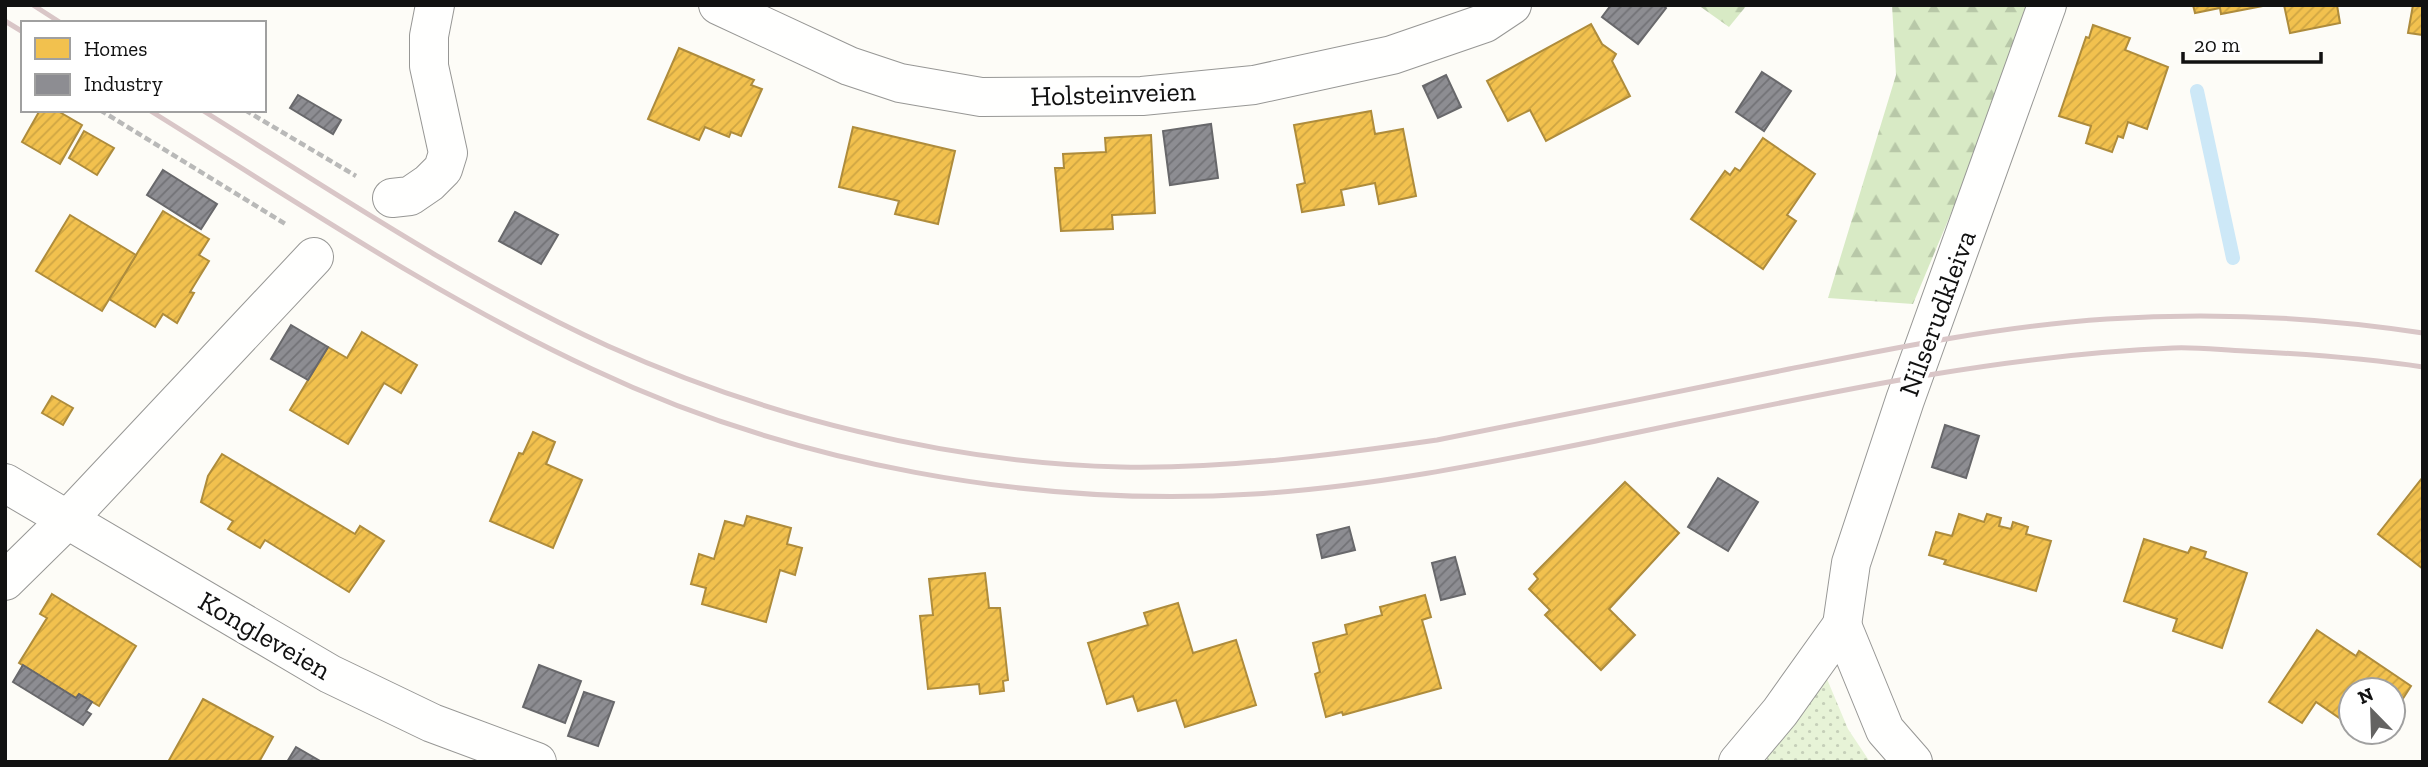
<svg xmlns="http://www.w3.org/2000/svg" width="2428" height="767" viewBox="0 0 2428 767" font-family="'Zilla Slab',serif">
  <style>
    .grass { fill: url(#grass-dots) }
    .forest { fill: url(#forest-firs) }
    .homes { fill: url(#homes-hatch); stroke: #ae8c3c; stroke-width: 2 }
    .industry { fill: url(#industry-hatch); stroke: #68686b; stroke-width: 2 }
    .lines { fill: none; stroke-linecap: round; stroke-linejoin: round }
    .stream { stroke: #cde8f7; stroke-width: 14 }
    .minor-casing { stroke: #979795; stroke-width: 40 }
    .path { stroke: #b9b9b8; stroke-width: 4.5; stroke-dasharray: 7 3.5; stroke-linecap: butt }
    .minor { stroke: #fffffe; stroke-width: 38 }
    .rail { stroke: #d9c6c7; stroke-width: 5 }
    .labels { text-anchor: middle; stroke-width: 7; stroke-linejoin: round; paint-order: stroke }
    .street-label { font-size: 28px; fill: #111; stroke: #fff }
  </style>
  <defs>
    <pattern id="grass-dots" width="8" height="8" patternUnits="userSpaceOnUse" patternTransform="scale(1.75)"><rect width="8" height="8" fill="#e7f3d7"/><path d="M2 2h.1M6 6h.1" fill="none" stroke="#c5cfb8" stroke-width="1.8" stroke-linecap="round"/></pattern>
    <pattern id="forest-firs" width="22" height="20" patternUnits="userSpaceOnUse" patternTransform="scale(1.75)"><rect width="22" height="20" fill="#d8eac5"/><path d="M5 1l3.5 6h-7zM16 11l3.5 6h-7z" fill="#b8c8a8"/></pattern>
    <pattern id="homes-hatch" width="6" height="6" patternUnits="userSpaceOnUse" patternTransform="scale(1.75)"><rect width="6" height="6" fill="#f2c14e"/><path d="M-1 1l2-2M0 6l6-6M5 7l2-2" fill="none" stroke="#cea543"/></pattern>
    <pattern id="industry-hatch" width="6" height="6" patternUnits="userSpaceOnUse" patternTransform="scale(1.75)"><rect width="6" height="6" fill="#8d8d92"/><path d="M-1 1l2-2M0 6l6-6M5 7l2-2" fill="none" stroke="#727276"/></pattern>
  </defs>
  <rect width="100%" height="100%" fill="#fdfcf7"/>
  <path class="grass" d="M1827 679 1848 729 1870 762H1767V756Z"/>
  <g class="forest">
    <path d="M1698 5H1747L1729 27Z"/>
    <path d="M1892 5H2034L2029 27 1913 304 1828 298 1896 75Z"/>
  </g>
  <g class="homes">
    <path d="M2193 5H2268L2221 14 2220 8 2195 13Z"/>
    <path d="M2284 5H2337L2340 23 2290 33Z"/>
    <path d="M2413 5H2423V35L2408 33Z"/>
    <path d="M1591 24 1602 44 1616 54 1612 61 1630 96 1546 141 1530 110 1508 121 1487 81Z"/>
    <path d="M2093 25 2130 38 2125 50 2168 67 2147 129 2128 122 2123 138 2118 136 2112 152 2086 143 2091 126 2059 116 2086 37 2089 38Z"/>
    <path d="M679 48 754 80 751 85 762 89 741 136 731 132 729 137 705 127 699 140 648 119Z"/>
    <path d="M40 110H56L82 125 60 164 22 142Z"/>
    <path d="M1371 111 1375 134 1403 129 1416 196 1379 204 1375 183 1341 190 1344 205 1302 212 1297 185 1305 183 1294 125Z"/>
    <path d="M853 127 955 151 938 224 895 214 899 201 839 187Z"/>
    <path d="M84 131 114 148 97 175 69 158Z"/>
    <path d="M1151 135 1155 213 1112 215 1113 229 1061 231 1055 168H1064L1063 154 1106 152 1105 138Z"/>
    <path d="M1763 138 1815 174 1787 215 1796 221 1763 269 1691 219 1725 171 1730 175 1735 168 1740 171Z"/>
    <path d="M163 211 209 239 199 255 209 261 190 292 194 293 177 323 163 314 155 327 109 299Z"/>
    <path d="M70 215 136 255 102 311 36 271Z"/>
    <path d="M362 332 417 365 401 393 384 383 348 444 290 410 328 347 347 358Z"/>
    <path d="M52 396 73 408 63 425 42 413Z"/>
    <path d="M533 432 555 442 546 464 582 480 553 548 490 521 519 453 523 454Z"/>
    <path d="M222 454 355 534 360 526 384 541 349 592 265 540 260 548 228 529 233 521 201 502 208 476Z"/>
    <path d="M2423 477V569L2378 534Z"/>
    <path d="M1625 482 1679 533 1609 609 1635 635 1601 670 1545 615 1550 610 1529 589 1538 579 1534 574Z"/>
    <path d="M1959 514 1984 522 1987 514 2001 518 1999 526 2011 529 2013 522 2028 527 2026 534 2051 541 2036 591 1944 564 1946 560 1929 555 1936 532 1952 536Z"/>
    <path d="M747 516 791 528 787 544 802 548 795 575 780 570 766 622 702 604 706 588 691 584 699 554 714 559 725 521 744 526Z"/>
    <path d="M2144 539 2188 553 2191 547 2206 552 2204 558 2247 573 2222 648 2173 631 2177 619 2124 601Z"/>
    <path d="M985 573 989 608H1000L1008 680 1003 681 1004 691 980 694 979 684 928 689 920 616 933 615 929 579Z"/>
    <path d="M52 594 136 646 99 706 79 694 76 698 19 663 47 618 40 614Z"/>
    <path d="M1425 595 1431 617 1422 620 1441 688 1343 715 1342 712 1326 717 1315 674 1320 672 1313 643 1347 634 1345 625 1382 615 1380 607Z"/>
    <path d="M1178 603 1193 653 1236 640 1256 705 1185 727 1176 700 1138 711 1133 696 1107 704 1088 643 1148 625 1144 613Z"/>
    <path d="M2317 630 2356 656 2359 651 2411 686 2393 714V690H2351V726L2316 702 2302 723 2269 702Z"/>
    <path d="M203 699 273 737 259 762H168Z"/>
    <path d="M2359 732H2381L2374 742Z"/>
  </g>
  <g class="industry">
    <path d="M1611 5H1663L1666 8 1638 44 1602 17Z"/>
    <path d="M1762 72 1791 91 1764 131 1736 112Z"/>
    <path d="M1446 75 1461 107 1438 118 1423 86Z"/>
    <path d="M298 95 341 120 333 134 290 108Z"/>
    <path d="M1211 124 1218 178 1170 185 1163 131Z"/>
    <path d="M163 170 217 204 201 229 147 195Z"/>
    <path d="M515 212 558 235 541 264 499 241Z"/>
    <path d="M291 325 328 347 308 380 271 359Z"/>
    <path d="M1945 425 1979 436 1966 478 1932 467Z"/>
    <path d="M1718 478 1758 502 1728 551 1688 527Z"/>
    <path d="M1349 527 1355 550 1322 558 1317 535Z"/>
    <path d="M1455 557 1465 594 1441 600 1432 563Z"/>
    <path d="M23 665 76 698 79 694 92 702 86 711 91 714 83 725 13 682Z"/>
    <path d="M539 665 581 681 565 723 523 707Z"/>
    <path d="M584 692 614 702 598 746 568 736Z"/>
    <path d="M296 747 320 761 319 762H287Z"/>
  </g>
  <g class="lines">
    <path class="stream" d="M2197 91 2233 258"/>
    <defs>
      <g id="minor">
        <path d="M718 5 849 66 900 83 981 97 1142 96 1254 85 1392 55 1485 23 1512 5"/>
        <path d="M392 198 410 196 429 183 443 169 448 153 429 66V36L435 5"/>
        <path d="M5 483 330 674 432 723 537 762"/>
        <path d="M5 581 67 520 314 257"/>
        <path d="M1842 625 1851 563 1905 400 2047 5"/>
        <path d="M1738 762 1780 712 1842 625 1885 730 1913 762"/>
      </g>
    </defs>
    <use href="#minor" class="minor-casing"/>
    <g class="path">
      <path d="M100 110 287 225"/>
      <path d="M245 110 356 176"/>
    </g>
    <use href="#minor" class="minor"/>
    <g class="rail">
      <path d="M33 5 61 23"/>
      <path d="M5 21 23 32"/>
      <path d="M149 110C294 200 437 297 592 369 792 464 1033 508 1254 494 1369 487 1483 464 1596 441 1787 402 1978 356 2173 348 2197 347 2221 350 2245 351 2304 354 2364 358 2423 367"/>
      <path d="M202 110C335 193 466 281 608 346 766 417 947 463 1121 467 1226 469 1332 455 1437 440 1554 417 1672 393 1789 369 1894 348 2000 326 2107 319 2212 312 2318 317 2423 333"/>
    </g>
  </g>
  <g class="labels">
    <g class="street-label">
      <text transform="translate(1113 93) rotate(-2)" y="10">Holsteinveien</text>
      <text transform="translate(1937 313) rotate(-70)" y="10">Nilserudkleiva</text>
      <text transform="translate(265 635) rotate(30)" y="10">Kongleveien</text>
    </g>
  </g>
  <rect width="2428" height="767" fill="none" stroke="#111111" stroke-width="14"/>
  <rect x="21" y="21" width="245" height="91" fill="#ffffff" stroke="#a0a0a0" stroke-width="2"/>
  <rect x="35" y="38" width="35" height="21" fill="#f2c14e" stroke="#a0a0a0" stroke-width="2"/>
  <text x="84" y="56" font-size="21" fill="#111111">Homes</text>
  <rect x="35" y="74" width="35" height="21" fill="#8d8d92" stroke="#a0a0a0" stroke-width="2"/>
  <text x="84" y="91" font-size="21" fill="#111111">Industry</text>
  <g transform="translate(2372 711) rotate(337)"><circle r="33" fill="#ffffff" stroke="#a0a0a0" stroke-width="2"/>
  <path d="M0-5L12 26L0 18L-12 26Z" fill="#646362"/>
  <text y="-10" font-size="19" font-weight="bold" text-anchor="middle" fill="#111111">N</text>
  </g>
  <path d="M2183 52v10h138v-10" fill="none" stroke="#111111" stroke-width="3.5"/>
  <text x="2194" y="52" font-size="21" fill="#111111" stroke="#ffffff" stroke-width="5" paint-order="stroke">20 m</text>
</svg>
